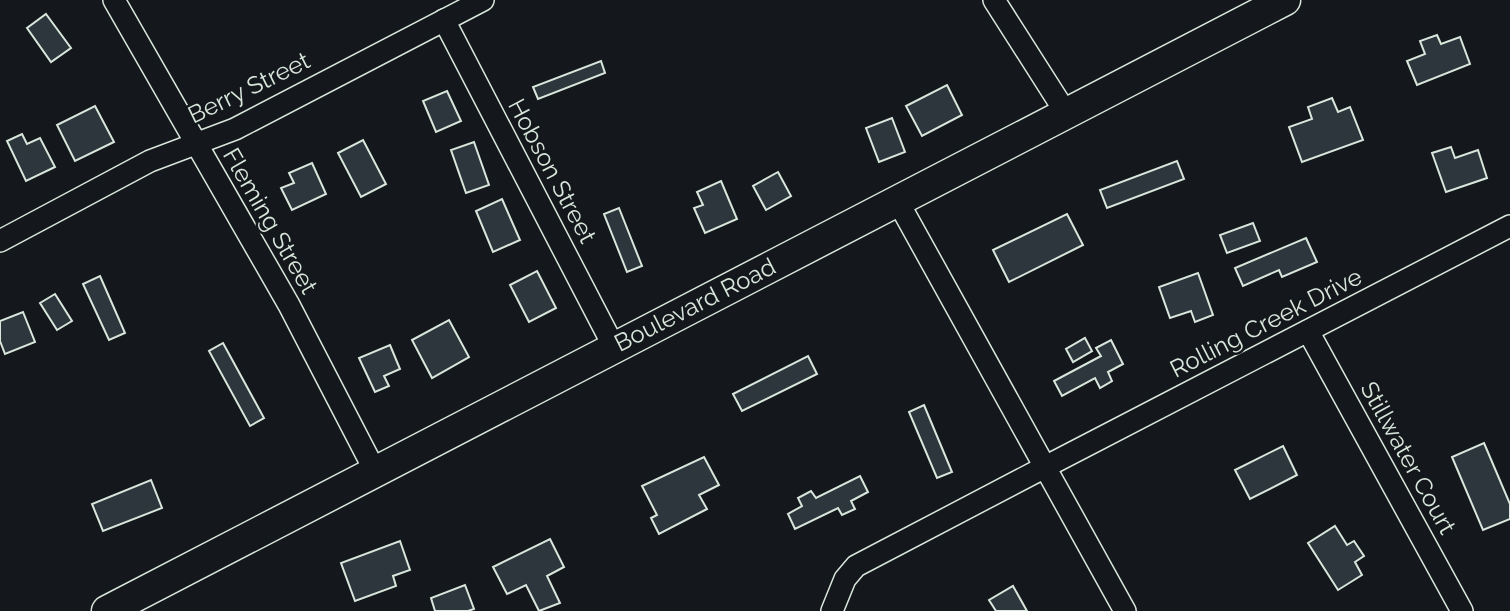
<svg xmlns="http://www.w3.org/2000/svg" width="1510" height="611" viewBox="0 0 1510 611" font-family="Raleway,sans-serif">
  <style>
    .building { fill: #2c363c; stroke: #d8e6dc; stroke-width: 2 }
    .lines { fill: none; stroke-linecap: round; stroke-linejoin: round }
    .street-casing { stroke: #d8e6dc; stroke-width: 24 }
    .secondary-casing { stroke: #d8e6dc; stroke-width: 33 }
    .street { stroke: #14181c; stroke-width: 21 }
    .secondary { stroke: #14181c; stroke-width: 30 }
    .labels { text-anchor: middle; stroke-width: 5; stroke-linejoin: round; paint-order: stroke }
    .street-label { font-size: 24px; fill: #d8e6dc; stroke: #14181c }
  </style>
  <rect width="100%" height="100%" fill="#14181c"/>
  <g class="building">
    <path d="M46 14 71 48 51 62 27 28Z"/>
    <path d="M1437 35 1441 44 1460 37 1470 64 1417 85 1407 61 1425 54 1420 41Z"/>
    <path d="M601 61 605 73 538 99 533 87Z"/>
    <path d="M947 85 962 115 922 136 906 106Z"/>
    <path d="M447 91 461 121 436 132 423 101Z"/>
    <path d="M1332 98 1338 112 1350 107 1363 140 1302 162 1289 127 1312 119 1308 107Z"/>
    <path d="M95 106 114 142 75 161 57 125Z"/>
    <path d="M892 118 905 152 879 162 866 128Z"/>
    <path d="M22 134 27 144 40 138 55 167 26 181 7 141Z"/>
    <path d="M363 140 386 184 361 197 338 153Z"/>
    <path d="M474 142 489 185 466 193 451 150Z"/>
    <path d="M1451 147 1455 158 1478 150 1487 178 1446 192 1432 153Z"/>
    <path d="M1177 161 1184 179 1107 208 1100 190Z"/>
    <path d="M312 163 326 194 292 210 281 188 294 183 289 173Z"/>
    <path d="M778 172 791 196 766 210 753 186Z"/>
    <path d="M721 181 737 219 705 233 694 208 703 205 697 192Z"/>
    <path d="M502 199 520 240 493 252 476 211Z"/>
    <path d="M619 208 642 266 627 272 604 214Z"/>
    <path d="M1067 214 1083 245 1009 282 993 250Z"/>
    <path d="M1253 223 1260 241 1227 253 1220 235Z"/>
    <path d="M1306 238 1317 262 1282 277 1279 270 1243 286 1235 268Z"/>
    <path d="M537 271 556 308 529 322 510 285Z"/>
    <path d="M1198 273 1213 315 1195 322 1191 311 1170 318 1159 287Z"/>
    <path d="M100 276 125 333 109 340 83 284Z"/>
    <path d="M55 294 72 321 57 330 40 303Z"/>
    <path d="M23 312 35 342 5 354 0 341V321Z"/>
    <path d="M449 320 469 357 432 378 412 340Z"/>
    <path d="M1085 338 1092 351 1073 362 1066 349Z"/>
    <path d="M1111 340 1123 364 1108 372 1112 381 1100 388 1095 378 1062 396 1054 381 1101 356 1096 348Z"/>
    <path d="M223 343 264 418 250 426 209 351Z"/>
    <path d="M390 345 400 369 384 376 389 386 375 392 359 358Z"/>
    <path d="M808 356 817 374 742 411 733 394Z"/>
    <path d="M924 405 952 472 937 478 909 412Z"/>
    <path d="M1484 443 1510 504V519L1483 530 1452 457Z"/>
    <path d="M1283 446 1297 475 1250 499 1235 470Z"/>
    <path d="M704 457 719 485 699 495 707 509 659 534 651 518 657 515 642 486Z"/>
    <path d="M860 476 868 492 851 501 855 509 842 515 838 508 795 529 788 514 802 506 798 498 811 491 816 498Z"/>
    <path d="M151 480 162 508 103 531 92 504Z"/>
    <path d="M1335 526 1347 545 1354 541 1364 556 1355 562 1362 575 1338 590 1308 543Z"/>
    <path d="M550 539 564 567 547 576 560 603 539 611 526 585 507 594 493 567Z"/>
    <path d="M400 541 410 570 393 576 396 586 355 601 341 563Z"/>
    <path d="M465 585 474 609 468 611H435L431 598Z"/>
    <path d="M1013 586 1027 611H996L989 600Z"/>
  </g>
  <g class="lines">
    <defs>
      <g id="street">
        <path d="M114 0 289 305 375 471"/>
        <path d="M994 0 1066 113"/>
        <path d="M444 20 614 347"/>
        <path d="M897 200 1045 467 1510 226"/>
        <path d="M0 241 150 161 235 129 483 0"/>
        <path d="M1308 331 1462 611"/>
        <path d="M832 611 845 579 856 566 1045 467 1125 611"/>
      </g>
      <path id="secondary" d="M107 611 1285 0"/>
    </defs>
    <use href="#street" class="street-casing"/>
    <use href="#secondary" class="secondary-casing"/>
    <use href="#street" class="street"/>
    <use href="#secondary" class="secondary"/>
  </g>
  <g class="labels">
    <g class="street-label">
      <text transform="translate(249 88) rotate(-26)" y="8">Berry Street</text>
      <text transform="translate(552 171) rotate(62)" y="8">Hobson Street</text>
      <text transform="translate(270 221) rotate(60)" y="8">Fleming Street</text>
      <text transform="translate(695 305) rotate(-27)" y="8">Boulevard Road</text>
      <text transform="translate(1266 323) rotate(-27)" y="8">Rolling Creek Drive</text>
      <text transform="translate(1408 458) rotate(61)" y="8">Stillwater Court</text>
    </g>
  </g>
</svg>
